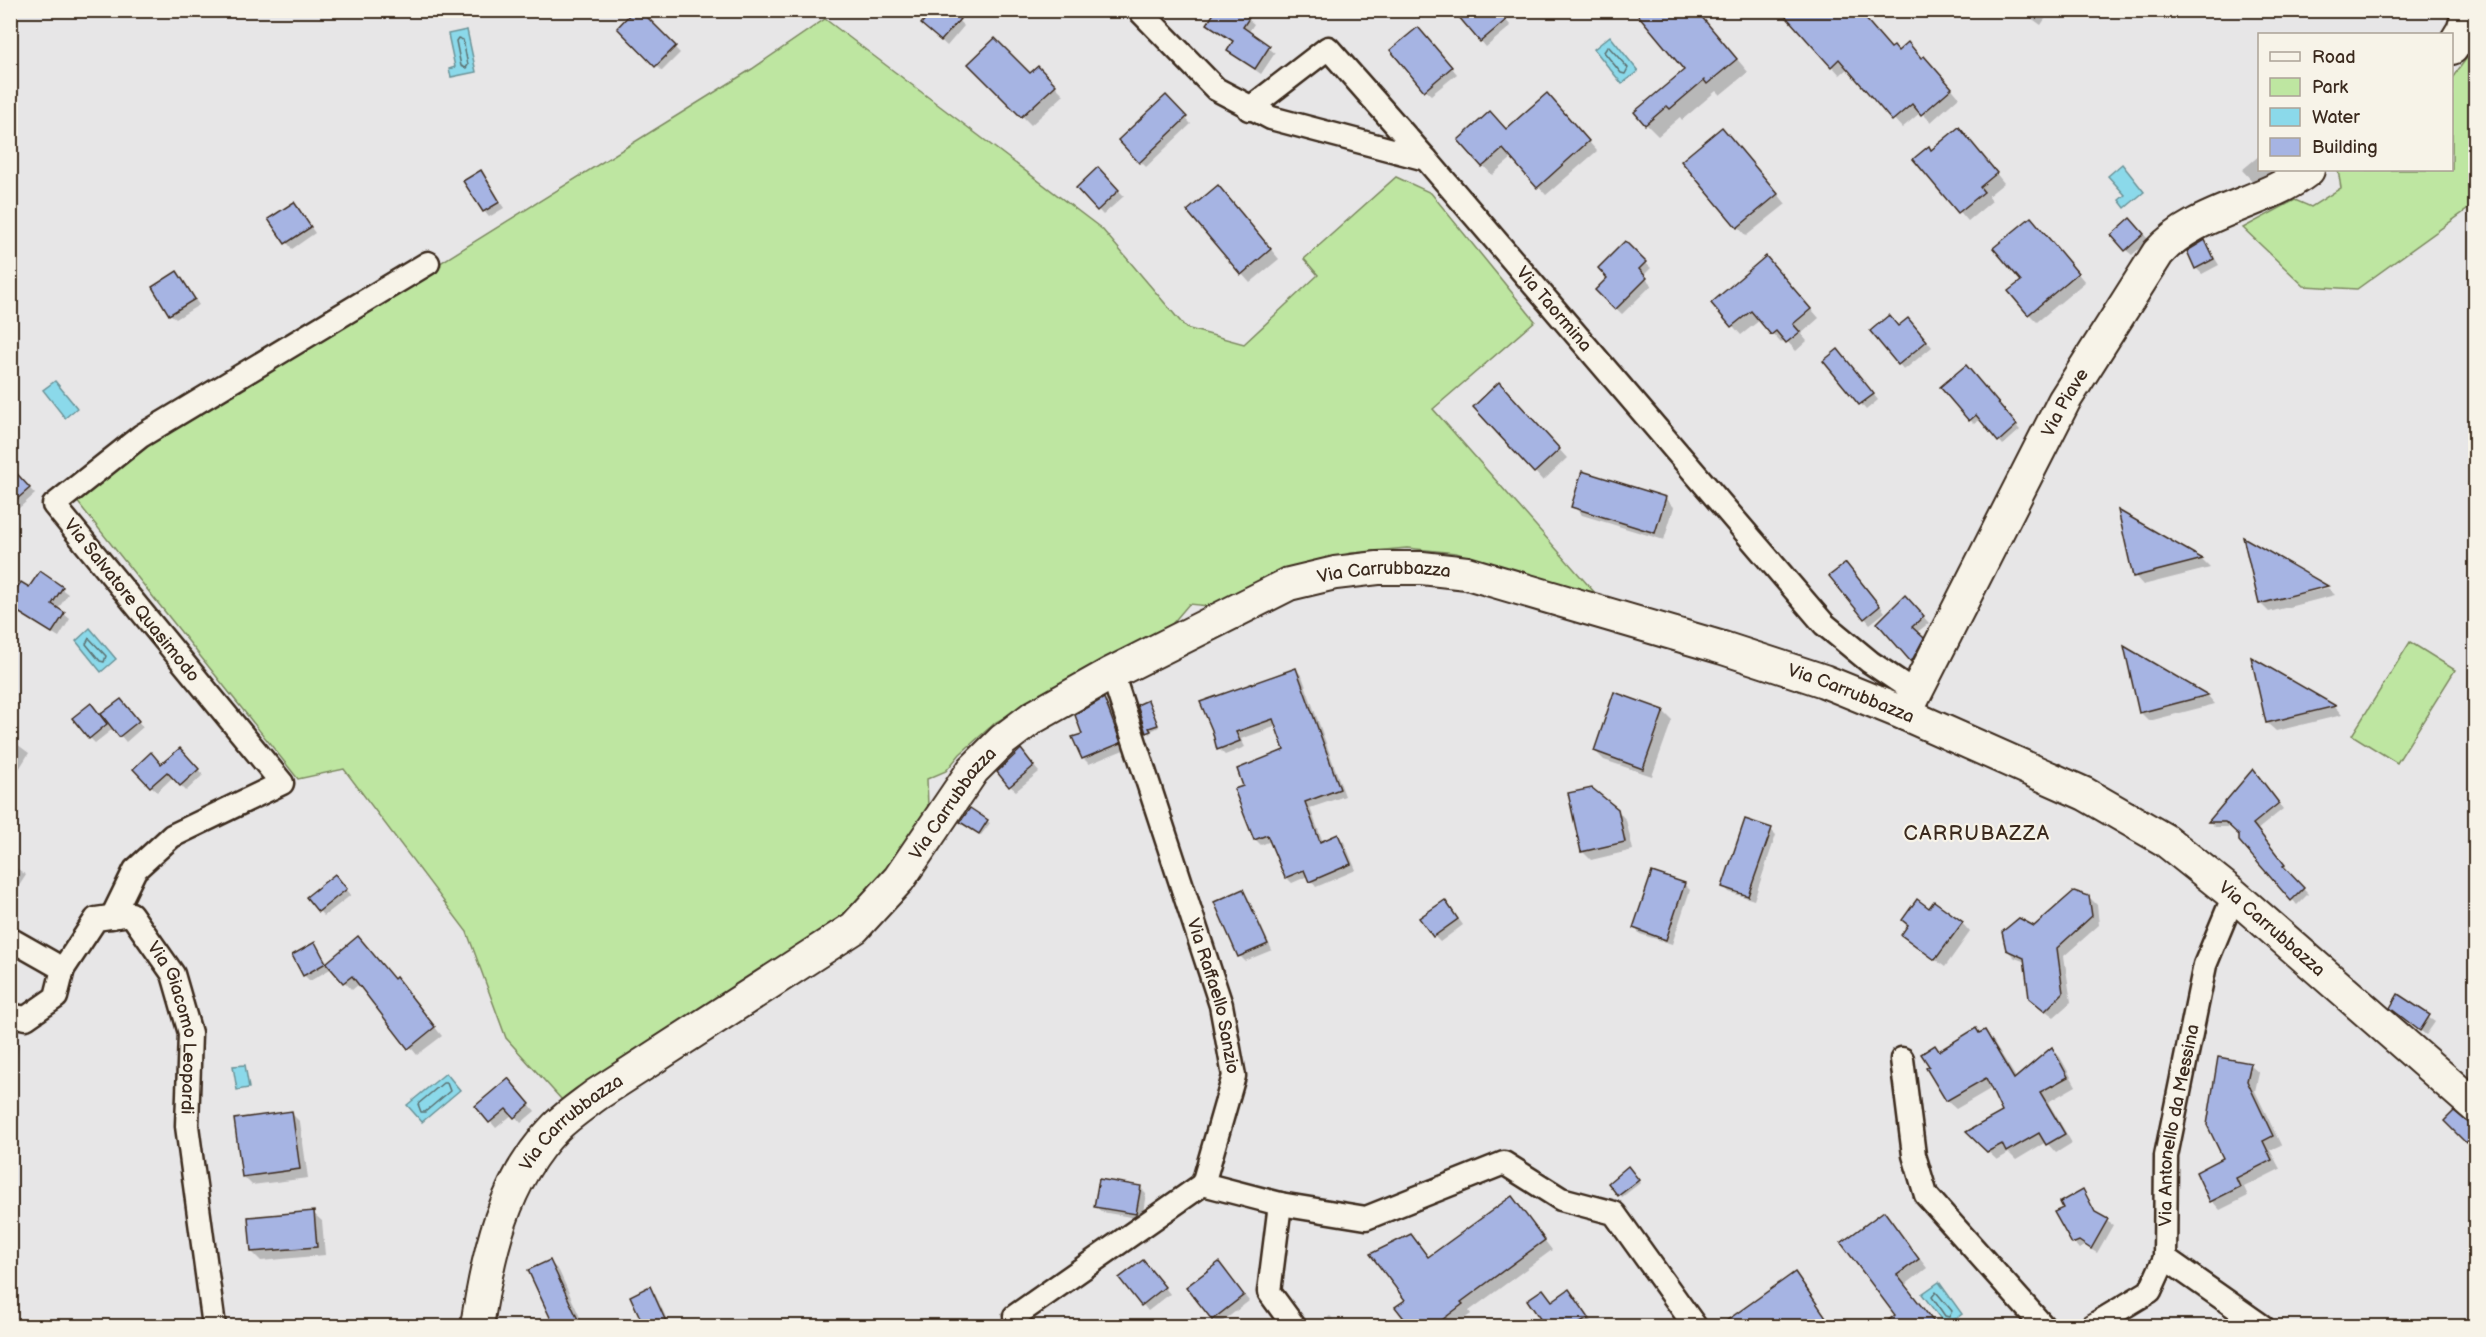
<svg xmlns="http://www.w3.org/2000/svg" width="2486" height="1337" viewBox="0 0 2486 1337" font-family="'Balsamiq Sans',sans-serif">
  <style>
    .green { fill: #bee6a1; stroke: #7c8860; stroke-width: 1.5 }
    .water { fill: #8bd9ea; stroke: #6b9398; stroke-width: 1.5 }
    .shadow { fill: #0003 }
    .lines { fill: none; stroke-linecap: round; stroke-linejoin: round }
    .shore { stroke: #5b7070; stroke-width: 1.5 }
    .building { fill: #a6b4e3; stroke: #3b2a1e; stroke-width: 1.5 }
    .minor-casing { stroke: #3b2a1e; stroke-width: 27 }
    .secondary-casing { stroke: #3b2a1e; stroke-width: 36 }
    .minor { stroke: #f7f3e8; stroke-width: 22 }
    .secondary { stroke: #f7f3e8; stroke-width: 32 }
    .labels { text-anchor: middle; stroke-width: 4.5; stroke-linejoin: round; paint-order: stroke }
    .street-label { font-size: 18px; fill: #3b2a1e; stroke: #f7f3e8 }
    .neighbourhood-label { font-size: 20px; letter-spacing: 1.5px; fill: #3b2a1e; stroke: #f7f3e8 }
  </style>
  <rect width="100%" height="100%" fill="#e7e6e7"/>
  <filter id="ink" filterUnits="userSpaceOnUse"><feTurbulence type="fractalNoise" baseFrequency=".0167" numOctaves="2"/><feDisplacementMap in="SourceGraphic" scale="12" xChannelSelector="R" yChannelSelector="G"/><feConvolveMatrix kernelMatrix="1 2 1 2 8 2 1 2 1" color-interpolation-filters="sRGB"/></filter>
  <g filter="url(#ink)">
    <g class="green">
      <path d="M825 19 1102 229 1186 328 1244 344 1318 275 1304 259 1396 177 1431 193 1535 321 1433 409 1596 594 1456 553 1407 548 1351 553 1305 567 1209 606 1189 604 1172 624 996 722 960 754 946 771 927 779 928 808 874 893 838 922 562 1100 506 1038 467 932 344 769 298 779 76 500 151 443 752 69Z"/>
      <path d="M2475 47V204L2357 289 2304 286 2243 228 2295 200 2311 207 2341 188 2338 170H2452V78Z"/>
      <path d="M2410 642 2455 670 2397 763 2352 735Z"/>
    </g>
    <g class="water">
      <path d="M467 30 476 72 451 77 449 69 455 67 448 34Z"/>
      <path d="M1610 36 1638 71 1622 84 1594 49Z"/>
      <path d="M2122 164 2144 192 2125 208 2119 200 2125 195 2108 176Z"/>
      <path d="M55 381 77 408 65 418 43 390Z"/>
      <path d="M90 628 116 659 101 672 76 641Z"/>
      <path d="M245 1065 249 1088 237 1090 233 1066Z"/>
      <path d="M446 1073 460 1090 422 1122 407 1105Z"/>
      <path d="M1939 1282 1962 1314 1946 1326 1922 1294Z"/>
    </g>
    <g class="shadow">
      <path d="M638 10 680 53 662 71 619 28Z"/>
      <path d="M862 10H877L872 18Z"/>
      <path d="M947 10 964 26 947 46 929 29Z"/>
      <path d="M1497 10 1511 26 1486 47 1481 41Z"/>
      <path d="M1565 10H1577L1569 14Z"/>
      <path d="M1696 10 1748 72 1720 95 1716 91 1682 120 1680 117 1658 136 1646 124 1686 70Z"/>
      <path d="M1782 10 1922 60 1933 66 1959 97 1931 122 1921 112 1902 128 1848 68 1840 75Z"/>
      <path d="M2020 10H2051L2041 25Z"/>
      <path d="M1248 19 1254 24 1248 33 1275 53 1261 74 1235 56 1229 50 1234 42 1215 29Z"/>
      <path d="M1424 34 1457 74 1431 95 1425 90Z"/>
      <path d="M971 64 1030 75 1038 68 1064 95 1031 125Z"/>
      <path d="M1166 97 1191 124 1146 167 1120 140Z"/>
      <path d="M1555 104 1597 151 1546 195 1512 158 1492 175 1460 140 1507 131Z"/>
      <path d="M1731 137 1786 204 1746 236 1738 227Z"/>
      <path d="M1967 138 2004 183 1988 196 1992 201 1968 221 1915 159Z"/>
      <path d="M2260 155V170H2288L2257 186 2242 170Z"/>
      <path d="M1098 169 1124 196 1103 215 1078 188Z"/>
      <path d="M480 172 504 208 489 217 484 211Z"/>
      <path d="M1226 196 1279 259 1250 283 1242 274Z"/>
      <path d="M294 204 315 233 292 249 270 219Z"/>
      <path d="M2130 220 2149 240 2132 255 2126 250Z"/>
      <path d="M2039 227 2085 282 2037 322 2029 314 2023 281Z"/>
      <path d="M2205 242 2219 265 2202 274 2196 268Z"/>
      <path d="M1625 243 1651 268 1643 276 1652 285 1622 314 1597 290 1609 278Z"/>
      <path d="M1775 267 1819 318 1801 334 1807 341 1796 351 1785 339 1781 343 1760 320 1741 335 1713 303Z"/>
      <path d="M177 273 199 305 176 319 170 314Z"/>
      <path d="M1914 325 1932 347 1904 370 1872 332Z"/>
      <path d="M1844 357 1878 400 1866 410 1825 361Z"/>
      <path d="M1970 371 2020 430 2003 445 1981 419 1974 424 1970 420Z"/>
      <path d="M1508 393 1567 458 1543 481 1535 472Z"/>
      <path d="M12 470 35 494 10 516V472Z"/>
      <path d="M1665 498 1674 507 1664 540 1582 515 1573 506Z"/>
      <path d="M2120 513 2202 560 2210 568 2143 585 2135 576Z"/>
      <path d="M1852 570 1885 612 1870 624 1865 618Z"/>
      <path d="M40 573 68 594 58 609 70 619 59 637 10 607 30 589Z"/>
      <path d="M2328 588 2335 595 2269 612 2260 603Z"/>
      <path d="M1905 597 1929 623 1916 633 1928 645 1917 666 1879 623Z"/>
      <path d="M2126 649 2208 696 2215 704 2149 721 2140 712Z"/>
      <path d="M2253 660 2335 707 2342 715 2276 731 2267 723Z"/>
      <path d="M1296 670 1302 676 1345 796 1310 808 1323 842 1338 836 1344 842 1356 870 1316 887 1308 876 1292 883 1286 877 1271 841 1261 845 1255 839 1245 787 1286 751 1277 726 1241 739 1245 747 1225 755 1219 749Z"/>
      <path d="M1103 700 1109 706 1126 749 1089 764 1083 758 1084 735Z"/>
      <path d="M120 701 143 727 126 742 114 728 95 743 90 738 101 716Z"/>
      <path d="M1147 702 1159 727 1151 731 1150 735 1138 705Z"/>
      <path d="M1663 711 1672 720 1652 776 1604 760 1595 751Z"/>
      <path d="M10 739 29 753 16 774 10 771Z"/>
      <path d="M185 755 203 775 186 791 173 777 157 792 135 769 162 766Z"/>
      <path d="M1026 757 1039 772 1016 791 1010 786Z"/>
      <path d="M2253 771 2283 809 2257 830 2289 871 2287 872 2308 894 2297 905 2241 835 2231 827H2215L2210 822Z"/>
      <path d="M970 810 990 823 981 835 965 824Z"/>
      <path d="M1617 810 1626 820 1633 850 1591 860 1582 851Z"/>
      <path d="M1771 830 1776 835 1754 900 1729 892 1724 886Z"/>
      <path d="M10 863 26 875 10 900Z"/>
      <path d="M341 882 351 895 324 916 319 911Z"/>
      <path d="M1684 884 1690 890 1672 944 1640 934 1635 928Z"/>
      <path d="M1243 891 1248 897 1272 950 1245 961 1240 956Z"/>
      <path d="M2089 897 2097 905 2099 925 2064 956 2071 1002 2054 1017 2039 1006 2026 962 2015 958 2007 950 2034 928Z"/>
      <path d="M1450 907 1463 925 1440 942 1434 936Z"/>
      <path d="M1962 923 1970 932 1945 967 1903 935Z"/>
      <path d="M315 944 328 963 396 979 442 1036 417 1055 359 984 352 990 332 968 310 981 304 975Z"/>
      <path d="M2399 997 2435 1022 2426 1035 2398 1013Z"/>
      <path d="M1984 1032 1993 1041 2017 1079 2052 1049 2060 1057 2076 1086 2048 1102 2072 1143 2056 1153 2046 1142 2016 1160 2009 1153 1997 1160 1968 1133 2004 1113 1992 1088 1956 1109 1947 1101 1928 1069 1931 1067 1935 1047 1940 1052Z"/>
      <path d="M10 1038 19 1044 15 1072 10 1071Z"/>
      <path d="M2250 1065 2259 1073 2255 1091 2281 1145 2270 1150 2280 1169 2244 1187 2248 1196 2220 1210 2212 1201Z"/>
      <path d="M514 1086 535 1111 521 1123 513 1114 496 1128 477 1106Z"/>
      <path d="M291 1113 300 1122 308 1178 252 1185 243 1176Z"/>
      <path d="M2454 1113 2476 1131V1137L2469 1144 2446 1121Z"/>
      <path d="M1628 1168 1640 1183 1622 1197 1610 1183Z"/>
      <path d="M1140 1187 1146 1193 1142 1219 1102 1212 1096 1207Z"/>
      <path d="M2083 1191 2098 1216 2113 1225 2097 1253 2085 1246 2079 1249 2074 1243 2057 1213 2066 1209Z"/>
      <path d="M1512 1198 1552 1250 1469 1311 1471 1314 1454 1326H1412L1398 1307 1407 1300 1411 1236 1430 1258Z"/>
      <path d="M313 1213 322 1221 325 1255 261 1261 252 1252Z"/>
      <path d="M1884 1213 1927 1268 1905 1285 1937 1326H1883L1898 1315Z"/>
      <path d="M550 1262 559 1271 584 1326H556L530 1271Z"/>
      <path d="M1219 1264 1249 1301 1218 1325 1213 1319Z"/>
      <path d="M1148 1267 1170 1294 1148 1311 1122 1278Z"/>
      <path d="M1795 1274 1832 1326H1729L1726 1323Z"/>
      <path d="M649 1288 655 1294 670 1326H646L632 1297Z"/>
      <path d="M1543 1290 1553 1302 1569 1291 1593 1324 1589 1326H1546L1529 1300Z"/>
      <path d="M1330 1316 1340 1326H1320L1319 1325Z"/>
    </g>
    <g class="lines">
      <g class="shore">
        <path d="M458 38 463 40 468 65 466 68 461 66 456 41Z"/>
        <path d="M1608 46 1628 68 1625 74 1621 73 1604 52Z"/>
        <path d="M89 638 106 656 104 662 100 661 86 644Z"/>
        <path d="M443 1083H447L450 1091 425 1112H421L418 1104Z"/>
        <path d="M1936 1292 1952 1311 1949 1317 1945 1316 1932 1297Z"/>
      </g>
    </g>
    <g class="building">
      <path d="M634 10H640L676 46 655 67 617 28Z"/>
      <path d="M933 10H950L960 19 941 41 921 24Z"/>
      <path d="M1216 10H1238L1249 18 1243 27 1270 46 1255 69 1227 51 1233 41 1207 24Z"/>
      <path d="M1453 10H1498L1506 20 1480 42Z"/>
      <path d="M1634 10H1696L1737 59 1707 84 1704 80 1670 109 1667 106 1645 125 1634 112 1684 70Z"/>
      <path d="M1780 10H1858L1891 48 1894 46 1898 51 1908 42 1921 58 1924 56 1952 88 1921 115 1912 104 1892 121 1839 59 1831 67Z"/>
      <path d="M1418 27 1452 67 1424 91 1390 50Z"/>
      <path d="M995 38 1030 73 1038 66 1056 85 1021 117 968 64Z"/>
      <path d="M1547 93 1589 141 1537 188 1503 149 1482 167 1458 140 1490 111 1506 129Z"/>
      <path d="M1166 95 1187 117 1139 163 1118 140Z"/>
      <path d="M1722 127 1778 194 1737 228 1681 161Z"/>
      <path d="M1959 127 1997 173 1980 187 1984 192 1958 213 1913 159 1929 146 1931 150Z"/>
      <path d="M1098 167 1119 190 1097 211 1076 188Z"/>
      <path d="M481 170 500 202 483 212 463 181Z"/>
      <path d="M1218 185 1271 249 1241 275 1187 211Z"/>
      <path d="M294 202 311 227 285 244 268 219Z"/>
      <path d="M2031 217 2078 273 2028 315 2008 291 2021 281 1993 248Z"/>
      <path d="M2130 218 2144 234 2125 251 2111 235Z"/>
      <path d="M2205 240 2214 259 2195 269 2187 251Z"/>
      <path d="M1625 241 1646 262 1639 269 1647 278 1615 310 1595 290 1607 278 1598 268Z"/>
      <path d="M1766 256 1811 309 1793 324 1800 332 1786 343 1776 331 1771 335 1751 311 1731 327 1711 303Z"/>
      <path d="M177 271 195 299 169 315 152 287Z"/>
      <path d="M1889 315 1898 326 1908 318 1927 341 1898 365 1870 331Z"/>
      <path d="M1838 349 1874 394 1859 405 1823 361Z"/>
      <path d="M1966 365 2017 425 1998 442 1976 415 1969 421 1940 387Z"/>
      <path d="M1499 382 1560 449 1534 473 1473 407Z"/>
      <path d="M10 466 30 488 10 505Z"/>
      <path d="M1582 471 1666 497 1655 533 1571 507Z"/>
      <path d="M2118 510 2203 559 2133 577Z"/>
      <path d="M2243 537 2328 586 2259 604Z"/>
      <path d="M1846 563 1880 606 1864 619 1829 576Z"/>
      <path d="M40 571 63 587 52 604 65 613 52 633 10 607V598L21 582 29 587Z"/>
      <path d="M1905 595 1924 616 1912 627 1924 638 1911 662 1877 623Z"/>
      <path d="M2124 646 2208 695 2139 713Z"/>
      <path d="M2251 657 2336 706 2266 723Z"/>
      <path d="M1296 668 1340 789 1305 802 1320 842 1338 834 1351 864 1309 882 1304 870 1285 878 1267 835 1254 840 1234 789 1243 786 1237 769 1284 750 1273 719 1236 732 1240 741 1217 750 1212 730 1200 702Z"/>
      <path d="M1614 692 1664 710 1643 769 1594 751Z"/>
      <path d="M1104 698 1121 743 1082 759 1072 737 1082 734 1075 715Z"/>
      <path d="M121 699 139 721 119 737 101 714Z"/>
      <path d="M1148 700 1158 725 1149 728 1151 731 1146 733 1137 705Z"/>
      <path d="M91 703 107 724 89 739 72 718Z"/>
      <path d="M180 748 199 769 180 786 167 772 150 787 133 769 151 752 161 764Z"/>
      <path d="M1021 749 1034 766 1009 787 997 772Z"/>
      <path d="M2253 769 2279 803 2253 824 2285 865 2283 866 2304 888 2291 901 2239 841V835L2225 822H2208Z"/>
      <path d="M1592 788 1618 809 1625 842 1581 852 1568 793Z"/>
      <path d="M970 808 988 820 979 834 960 822Z"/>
      <path d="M1745 819 1772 828 1748 896 1722 887Z"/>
      <path d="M1652 872 1685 883 1666 940 1633 928Z"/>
      <path d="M335 874 347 889 318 912 306 897Z"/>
      <path d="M1243 889 1268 944 1238 957 1214 902Z"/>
      <path d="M2074 891 2089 896 2092 916 2057 948 2063 993 2045 1011 2029 998 2024 958 2006 950 2002 932 2019 918 2034 926Z"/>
      <path d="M1917 899 1929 908 1934 901 1963 922 1935 960 1901 935 1908 925 1902 920Z"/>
      <path d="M1445 900 1458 919 1433 937 1419 918Z"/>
      <path d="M358 936 394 979 396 977 435 1027 408 1049 352 976 343 983 326 963Z"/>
      <path d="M315 942 326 963 303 976 292 955Z"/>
      <path d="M2398 994 2430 1015 2420 1031 2390 1008Z"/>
      <path d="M1976 1028 1979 1033 1985 1030 2014 1079 2052 1047 2068 1077 2040 1092 2065 1134 2046 1145 2039 1133 2006 1152 2002 1144 1987 1152 1966 1132 2002 1112 1986 1078 1946 1101 1926 1068 1929 1066 1921 1054 1935 1045 1939 1051Z"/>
      <path d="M2218 1057 2251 1063 2247 1081 2273 1136 2263 1141 2272 1160 2236 1178 2240 1187 2210 1202 2196 1172 2223 1158 2207 1125Z"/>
      <path d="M508 1078 530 1104 514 1118 506 1109 489 1123 475 1106Z"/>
      <path d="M292 1111 300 1169 242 1177 234 1119Z"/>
      <path d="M2454 1111 2475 1128V1133L2466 1143 2444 1121Z"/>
      <path d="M1628 1166 1639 1180 1618 1196 1608 1183Z"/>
      <path d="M1099 1179 1141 1186 1136 1214 1094 1207Z"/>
      <path d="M2083 1189 2095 1212 2108 1219 2091 1249 2079 1241 2072 1244 2054 1212 2063 1208 2060 1202Z"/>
      <path d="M1512 1196 1545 1240 1461 1302 1463 1304 1434 1326H1410L1395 1307 1405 1300 1370 1254 1411 1234 1428 1257Z"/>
      <path d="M314 1211 317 1247 251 1252 248 1217Z"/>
      <path d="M1884 1211 1919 1259 1897 1275 1937 1326H1881L1895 1315 1841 1243Z"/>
      <path d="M550 1260 581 1326H554L528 1270Z"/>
      <path d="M1143 1260 1165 1287 1141 1306 1119 1278Z"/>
      <path d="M1219 1262 1244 1295 1212 1320 1186 1287Z"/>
      <path d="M1795 1272 1828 1320 1818 1326H1719Z"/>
      <path d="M650 1286 668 1326H644L630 1296Z"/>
      <path d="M1543 1289 1552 1301 1569 1289 1589 1318 1575 1326H1545L1527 1300Z"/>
    </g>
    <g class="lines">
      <defs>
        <g id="minor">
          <path id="s1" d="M1139 10 1216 89 1271 118 1426 159 1824 624 1870 662 1916 693"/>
          <path d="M1249 109 1328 48 1426 159"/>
          <path id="s2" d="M1112 673 1221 1005 1234 1076 1203 1184 1280 1204 1366 1218 1504 1163 1561 1199 1614 1213 1695 1326"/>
          <path d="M112 917 135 870 172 836 282 783 54 505 141 436 428 263"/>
          <path d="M10 939 63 969"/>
          <path id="s3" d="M10 1015 26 1018 56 997 63 969 96 919 131 914 173 974 190 1033 187 1126 214 1326"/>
          <path d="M1902 1059 1914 1155 1926 1195 2043 1326"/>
          <path d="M1280 1204 1269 1292 1294 1326"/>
          <path d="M2165 1258 2262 1326"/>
          <path d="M1015 1316 1203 1184"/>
          <path id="s4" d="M2092 1326 2150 1291 2165 1258 2166 1156 2205 965 2234 895"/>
        </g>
        <g id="secondary">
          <path d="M2452 48 2463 30 2469 10"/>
          <path id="s5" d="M1905 714 2064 401 2158 253C2196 210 2263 205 2308 170"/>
          <path id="s6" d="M477 1326C488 1254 503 1181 556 1127 568 1115 583 1105 596 1095L854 928 899 879 973 770 1003 740 1032 718 1112 673 1289 584 1335 573 1378 568H1422L1467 573 1723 648 1824 681 1905 714 2085 794 2165 840 2234 895 2476 1107"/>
        </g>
      </defs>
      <use href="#minor" class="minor-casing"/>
      <use href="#secondary" class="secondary-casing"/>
      <use href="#minor" class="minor"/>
      <use href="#secondary" class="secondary"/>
    </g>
  </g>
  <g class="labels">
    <g class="street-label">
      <text dy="6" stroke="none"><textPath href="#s1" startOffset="530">Via Taormina</textPath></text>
      <text dy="6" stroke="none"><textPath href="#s5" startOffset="350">Via Piave</textPath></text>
      <text dy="6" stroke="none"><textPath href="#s6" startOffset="1240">Via Carrubbazza</textPath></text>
      <text transform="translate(132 600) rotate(51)" y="6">Via Salvatore Quasimodo</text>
      <text dy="6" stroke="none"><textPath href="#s6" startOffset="1726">Via Carrubbazza</textPath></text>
      <text dy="6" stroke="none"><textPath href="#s6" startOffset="736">Via Carrubbazza</textPath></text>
      <text dy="6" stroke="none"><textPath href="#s6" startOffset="2212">Via Carrubbazza</textPath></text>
      <text dy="6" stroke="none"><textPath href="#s2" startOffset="339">Via Raffaello Sanzio</textPath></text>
      <text dy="6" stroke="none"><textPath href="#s3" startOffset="303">Via Giacomo Leopardi</textPath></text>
      <text dy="6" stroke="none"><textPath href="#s6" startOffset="232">Via Carrubbazza</textPath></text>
      <text dy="6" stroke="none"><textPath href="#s4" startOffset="238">Via Antonello da Messina</textPath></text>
    </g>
    <g class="neighbourhood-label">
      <text x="1977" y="840">CARRUBAZZA</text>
    </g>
  </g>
  <rect width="2486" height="1337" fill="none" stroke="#f7f3e8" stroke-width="36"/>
  <rect x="18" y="18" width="2450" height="1301" fill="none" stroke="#3b2a1e" stroke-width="2" filter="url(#ink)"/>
  <rect x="2258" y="33" width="195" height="138" fill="#f7f3e8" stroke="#aca397" stroke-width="1.5"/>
  <rect x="2270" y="52" width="30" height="9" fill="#f7f3e8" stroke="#aca397" stroke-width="1.5"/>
  <text x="2312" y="63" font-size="18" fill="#3b2a1e">Road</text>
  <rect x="2270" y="78" width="30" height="18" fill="#bee6a1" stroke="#aca397" stroke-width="1.5"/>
  <text x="2312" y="93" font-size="18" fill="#3b2a1e">Park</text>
  <rect x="2270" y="108" width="30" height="18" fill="#8bd9ea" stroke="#aca397" stroke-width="1.5"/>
  <text x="2312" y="123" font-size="18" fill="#3b2a1e">Water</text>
  <rect x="2270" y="138" width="30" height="18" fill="#a6b4e3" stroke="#aca397" stroke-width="1.5"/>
  <text x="2312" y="153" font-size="18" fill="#3b2a1e">Building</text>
</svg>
